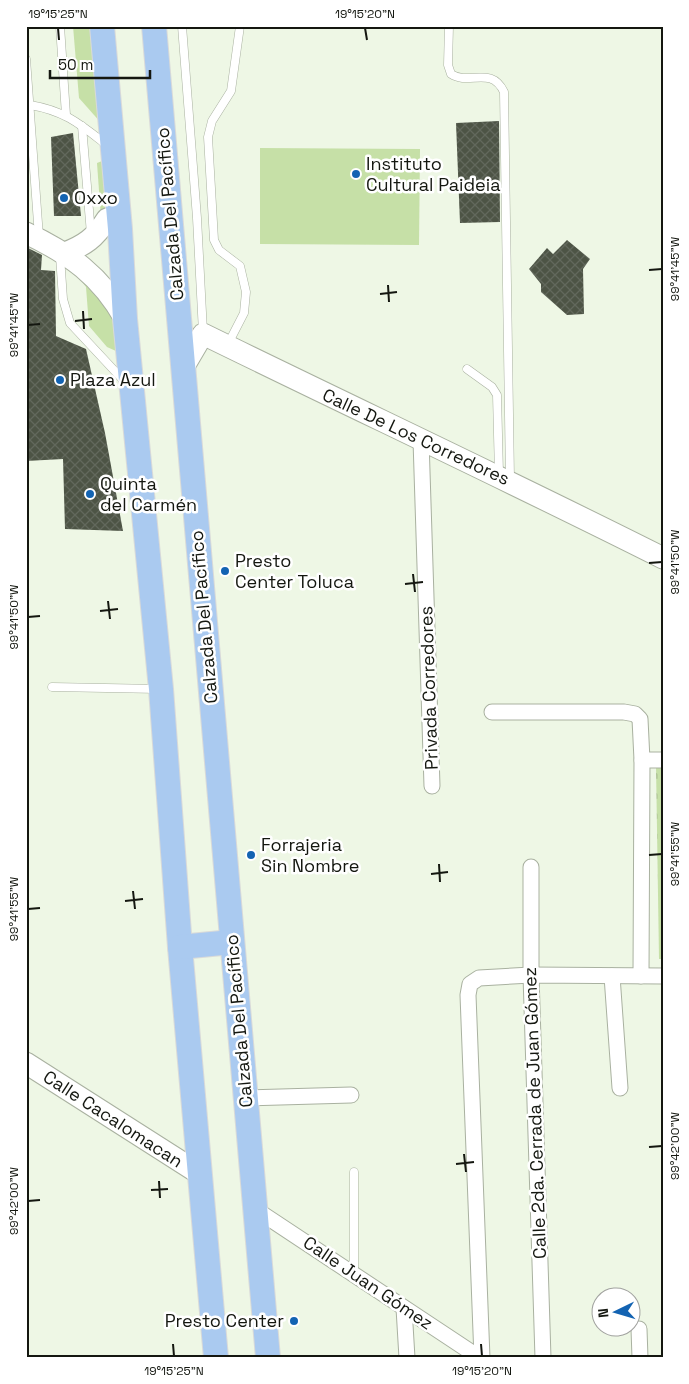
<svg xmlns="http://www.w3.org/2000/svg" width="689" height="1384" viewBox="0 0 689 1384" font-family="'Space Grotesk',sans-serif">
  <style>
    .green { fill: #c6e0a7 }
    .cemetery { fill: url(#cemetery-stones) }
    .building { fill: url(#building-cross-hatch) }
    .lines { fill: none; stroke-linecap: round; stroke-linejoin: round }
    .lane-casing { stroke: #a9b1a0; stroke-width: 9 }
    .street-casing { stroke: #a9b1a0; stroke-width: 17 }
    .secondary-casing { stroke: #a9b1a0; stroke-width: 23 }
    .primary-casing { stroke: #d9dad9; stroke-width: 26 }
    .lane { stroke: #fff; stroke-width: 8 }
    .street { stroke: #fff; stroke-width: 15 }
    .secondary { stroke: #fff; stroke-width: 21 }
    .primary { stroke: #aacaf0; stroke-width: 24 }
    .ticks { fill: none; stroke: #141710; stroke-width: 2 }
    .poi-dot { fill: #1363b2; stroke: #fff; stroke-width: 2 }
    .labels { text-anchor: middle; stroke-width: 5; stroke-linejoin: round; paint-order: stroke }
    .poi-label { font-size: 18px; fill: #141710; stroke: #fff; text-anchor: start }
    .street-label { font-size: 18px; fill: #141710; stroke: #fff }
    .neatline { fill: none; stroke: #141710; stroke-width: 2 }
    .ticks-label { font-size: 12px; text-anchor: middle; fill: #141710 }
  </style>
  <defs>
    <pattern id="cemetery-stones" width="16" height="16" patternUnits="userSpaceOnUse" patternTransform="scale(1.25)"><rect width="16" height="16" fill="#c6e0a7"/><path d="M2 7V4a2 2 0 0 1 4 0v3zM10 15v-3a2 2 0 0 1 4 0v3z" fill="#a9bf8f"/></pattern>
    <pattern id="building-cross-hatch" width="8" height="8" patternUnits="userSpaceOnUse" patternTransform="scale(1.25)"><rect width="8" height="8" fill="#4d5445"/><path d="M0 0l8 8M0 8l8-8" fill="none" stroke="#62685c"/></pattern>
  </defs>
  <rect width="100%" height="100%" fill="#eef7e5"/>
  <g class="green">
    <path d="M73 26H96L102 124 79 98Z"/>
    <path d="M260 148 420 149 419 245 260 244Z"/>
    <path d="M102 161 109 212 101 218 97 163Z"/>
    <path d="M80 279 111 306 116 351 107 347 89 326 86 287Z"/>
  </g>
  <path class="cemetery" d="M656 765H663V959H659Z"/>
  <g class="building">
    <path d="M499 121 500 222 460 223 456 123Z"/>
    <path d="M73 133 81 216H54L51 137Z"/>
    <path d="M567 240 590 259 583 269 584 314 567 315 541 292V284L529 269 547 248 553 254Z"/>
    <path d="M26 247 42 255 41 270 55 271 56 336 86 349 105 433 123 531 65 529 63 459 26 461Z"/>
  </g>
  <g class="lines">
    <defs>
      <g id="lane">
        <path d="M60 26 66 115"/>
        <path d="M182 26 197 218 203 332"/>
        <path d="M449 26 448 65 451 74C469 86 491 65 504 92L510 479"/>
        <path d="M26 59 39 237"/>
        <path d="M30 105C66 111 81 125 108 146"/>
        <path d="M82 126 91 234"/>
        <path d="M60 256 63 299 70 323 125 382"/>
        <path d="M228 344 244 313 246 292 240 266 219 250 214 240 208 137 212 121 231 91 240 26"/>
        <path d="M467 369 492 387 497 395 499 474"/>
        <path d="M52 687 159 689"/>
        <path d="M354 1172V1274"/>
      </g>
      <g id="street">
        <path d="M421 440 432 786"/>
        <path d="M492 712H624L635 714 640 719 642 760 641 976"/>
        <path d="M642 760H663"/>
        <path d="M531 867V975L543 1358"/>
        <path d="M612 976 620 1088"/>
        <path d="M246 1098 351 1095"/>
        <path d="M255 1209 480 1358"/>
        <path d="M404 1308 407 1358"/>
        <path d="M639 1329 640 1358"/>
        <path d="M482 1358 468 995 470 984 479 978 531 975 663 976"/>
      </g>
      <g id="secondary">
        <path d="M26 233C70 254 101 276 125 319"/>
        <path d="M65 253C85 245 95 238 107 219L120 229"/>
        <path d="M183 368 203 334C356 409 510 481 663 558"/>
        <path d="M26 1063 200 1174"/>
      </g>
      <g id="primary">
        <path d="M102 26 120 229 125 319 161 689 180 947 216 1358"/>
        <path d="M154 26 268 1358"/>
        <path d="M180 947 232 942"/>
      </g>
    </defs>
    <use href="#lane" class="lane-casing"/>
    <use href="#street" class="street-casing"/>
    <use href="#secondary" class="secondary-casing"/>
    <use href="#primary" class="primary-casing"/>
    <use href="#lane" class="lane"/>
    <use href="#street" class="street"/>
    <use href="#secondary" class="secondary"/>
    <use href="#primary" class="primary"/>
  </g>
  <path class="ticks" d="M58 28 59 40M365 28 367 40M649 270 662 269M388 285 389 302M380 294 397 292M83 311 84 329M75 321 92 319M28 325 40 324M649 563 662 562M413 574 415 592M405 584 423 582M108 601 110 619M100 611 118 609M28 617 40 616M649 855 662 854M439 864 440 882M431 874 448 872M133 891 135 909M125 901 143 899M28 909 40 908M649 1147 662 1146M464 1154 466 1172M456 1164 474 1162M159 1181 160 1198M151 1190 168 1189M28 1201 40 1200M173 1344 174 1356M481 1344 482 1356"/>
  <g class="poi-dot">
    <circle cx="356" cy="174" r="5"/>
    <circle cx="64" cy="198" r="5"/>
    <circle cx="60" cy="380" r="5"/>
    <circle cx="90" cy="494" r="5"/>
    <circle cx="225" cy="571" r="5"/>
    <circle cx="251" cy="855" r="5"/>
    <circle cx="294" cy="1321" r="5"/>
  </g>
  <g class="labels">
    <g class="poi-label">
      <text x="366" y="170">Instituto<tspan x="366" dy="21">Cultural Paideia</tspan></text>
      <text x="74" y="204">Oxxo</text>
      <text x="70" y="386">Plaza Azul</text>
      <text x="100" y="490">Quinta<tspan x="100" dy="21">del Carmén</tspan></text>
      <text x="235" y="567">Presto<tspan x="235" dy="21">Center Toluca</tspan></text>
      <text x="261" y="851">Forrajeria<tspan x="261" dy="21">Sin Nombre</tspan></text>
      <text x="284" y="1327" text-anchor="end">Presto Center</text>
    </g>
    <g class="street-label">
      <text transform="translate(170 214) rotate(-95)" y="6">Calzada Del Pacífico</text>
      <text transform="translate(416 437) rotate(25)" y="6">Calle De Los Corredores</text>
      <text transform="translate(204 617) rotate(-95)" y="6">Calzada Del Pacífico</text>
      <text transform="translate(429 688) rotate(-92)" y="6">Privada Corredores</text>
      <text transform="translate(239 1021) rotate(-95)" y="6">Calzada Del Pacífico</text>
      <text transform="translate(535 1113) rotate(-92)" y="6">Calle 2da. Cerrada de Juan Gómez</text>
      <text transform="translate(113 1119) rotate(33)" y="6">Calle Cacalomacan</text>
      <text transform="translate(368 1283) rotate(34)" y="6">Calle Juan Gómez</text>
    </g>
  </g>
  <rect width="689" height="1384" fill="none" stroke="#ffffff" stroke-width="55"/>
  <g transform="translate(616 1312) rotate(265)"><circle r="24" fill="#ffffff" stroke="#a1a29f"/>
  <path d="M0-4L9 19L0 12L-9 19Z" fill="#1363b2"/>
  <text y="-8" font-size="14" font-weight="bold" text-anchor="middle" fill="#141710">N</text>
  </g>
  <path d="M50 70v8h100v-8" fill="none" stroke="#141710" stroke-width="2.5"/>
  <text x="58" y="70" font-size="15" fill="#141710" stroke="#ffffff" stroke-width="4" paint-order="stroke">50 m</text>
  <rect x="28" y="28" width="634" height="1328" class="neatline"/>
  <g class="ticks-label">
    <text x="58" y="18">19°15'25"N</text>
    <text x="365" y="18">19°15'20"N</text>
    <text transform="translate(675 269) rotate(-90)" y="4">99°41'45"W</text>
    <text transform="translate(14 325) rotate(-90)" y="4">99°41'45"W</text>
    <text transform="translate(675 562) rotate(-90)" y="4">99°41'50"W</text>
    <text transform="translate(14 617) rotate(-90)" y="4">99°41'50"W</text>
    <text transform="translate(675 854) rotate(-90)" y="4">99°41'55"W</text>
    <text transform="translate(14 909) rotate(-90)" y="4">99°41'55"W</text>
    <text transform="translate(675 1146) rotate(-90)" y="4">99°42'00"W</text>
    <text transform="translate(14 1201) rotate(-90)" y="4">99°42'00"W</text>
    <text x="174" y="1375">19°15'25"N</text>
    <text x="482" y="1375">19°15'20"N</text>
  </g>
</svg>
